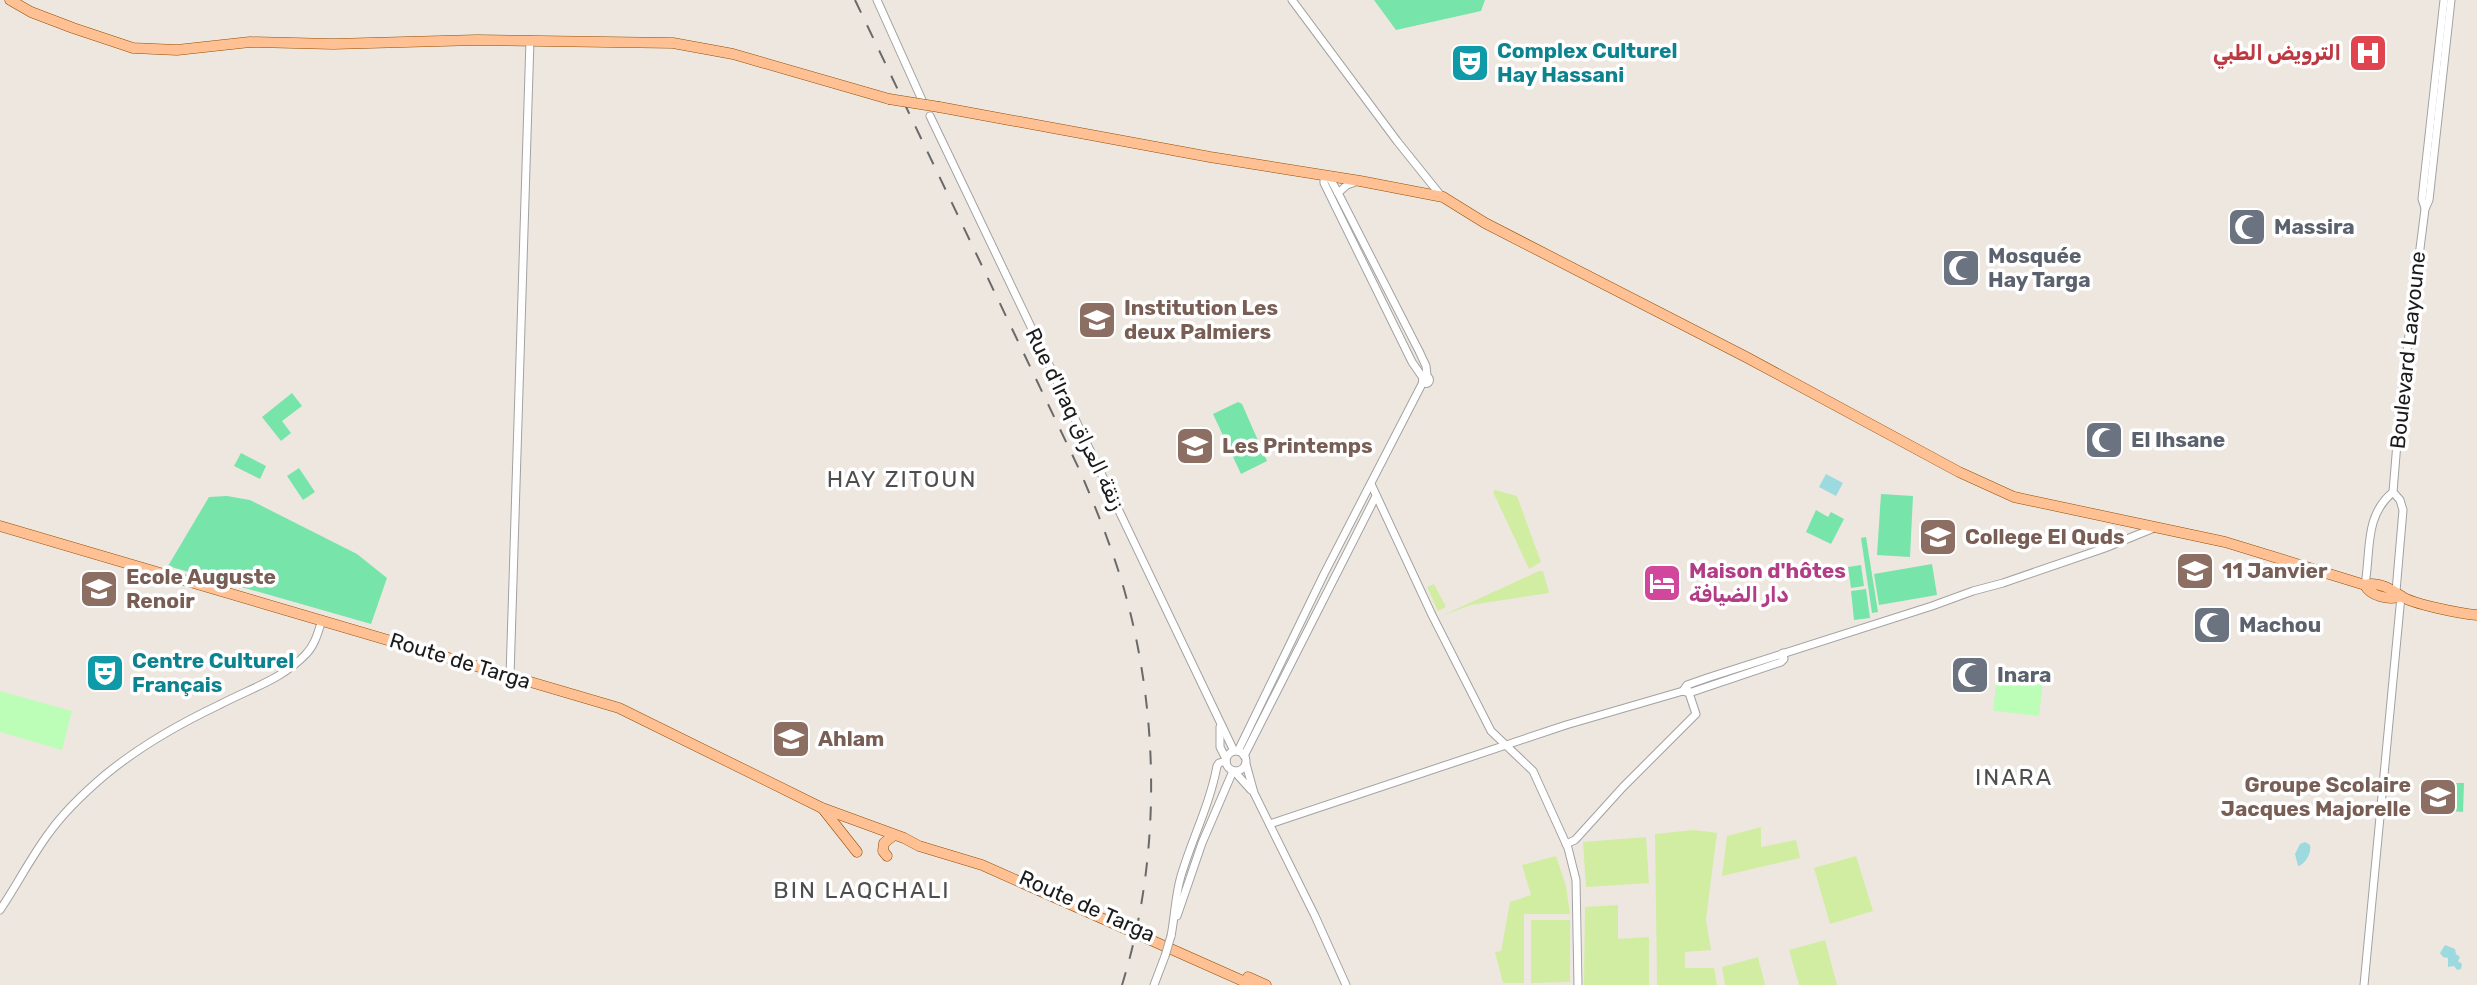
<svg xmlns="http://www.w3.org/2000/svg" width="2477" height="985" viewBox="0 0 2477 985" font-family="Rubik,'Noto Naskh Arabic',sans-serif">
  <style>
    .grass { fill: #d1eda1 }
    .park { fill: #bcfdb8 }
    .pitch { fill: #77e4aa }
    .water { fill: #9cdadf }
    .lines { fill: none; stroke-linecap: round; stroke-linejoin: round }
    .minor-casing { stroke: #a2a2a2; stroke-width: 9 }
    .major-casing { stroke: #934d00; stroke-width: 11 }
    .minor { stroke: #fff; stroke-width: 7 }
    .major { stroke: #ffc194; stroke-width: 10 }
    .rail { stroke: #696969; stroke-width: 2; stroke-dasharray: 14 14; stroke-linecap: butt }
    .minor-bridge-casing { stroke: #a2a2a2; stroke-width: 9; stroke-linecap: butt }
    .major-bridge-casing { stroke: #934d00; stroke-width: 11; stroke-linecap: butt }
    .minor-bridge { stroke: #fff; stroke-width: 7 }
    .major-bridge { stroke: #ffc194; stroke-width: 10 }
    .labels { text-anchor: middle; stroke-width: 7; stroke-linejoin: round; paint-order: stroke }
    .culture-label { font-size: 21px; font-weight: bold; fill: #0d838f; stroke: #fff; text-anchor: start }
    .health-label { font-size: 21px; font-weight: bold; fill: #be3a42; stroke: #fff; text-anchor: end }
    .worship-label { font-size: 21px; font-weight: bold; fill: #5b616d; stroke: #fff; text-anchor: start }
    .education-label { font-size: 21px; font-weight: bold; fill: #785e54; stroke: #fff; text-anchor: start }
    .street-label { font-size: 21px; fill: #1b1b1b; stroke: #fff }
    .hotel-label { font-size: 21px; font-weight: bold; fill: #b23c85; stroke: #fff; text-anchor: start }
    .neighbourhood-label { font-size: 23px; letter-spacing: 2px; fill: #4e4e4e; stroke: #fff }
  </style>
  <rect width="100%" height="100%" fill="#eee7e0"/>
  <g class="grass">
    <path d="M1495 490 1517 496 1541 562 1529 569 1493 492Z"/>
    <path d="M1539 571H1543L1549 593 1471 605 1441 616Z"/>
    <path d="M1434 584 1446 607 1438 611 1427 587Z"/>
    <path d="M1761 827V847L1796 840 1800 858 1722 876 1727 836Z"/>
    <path d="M1694 830 1717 833 1706 919 1711 950 1685 952V968H1714L1717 985H1657L1655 834Z"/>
    <path d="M1646 837 1649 883 1586 887 1583 842Z"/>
    <path d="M1556 856 1566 886 1570 914H1524V983H1503L1495 952 1501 951 1510 902 1531 895 1522 865Z"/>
    <path d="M1856 856 1873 911 1830 924 1814 868Z"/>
    <path d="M1618 905V939L1649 937V985H1584L1585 907Z"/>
    <path d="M1531 920H1570V982L1531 983Z"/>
    <path d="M1825 940 1837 985H1799L1789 950Z"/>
    <path d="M1758 957 1765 985H1725L1722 967Z"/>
  </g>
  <g class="park">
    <path d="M1998 668 2044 673 2039 716 1993 711Z"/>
    <path d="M0 691 72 711 62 750 0 732Z"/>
  </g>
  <g class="pitch">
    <path d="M1374 0H1485L1481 11 1396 30Z"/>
    <path d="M292 393 302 406 282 421 291 433 281 441 262 417Z"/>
    <path d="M1238 402 1242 404 1267 461 1241 474 1213 414Z"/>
    <path d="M241 453 266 466 260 479 234 466Z"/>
    <path d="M299 468 315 492 303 500 287 476Z"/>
    <path d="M1881 494 1913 496 1910 557 1877 555Z"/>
    <path d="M227 496 250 500 357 554 387 578 371 624 168 566 209 497Z"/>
    <path d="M1816 510 1828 517 1831 512 1844 519 1831 544 1806 532Z"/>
    <path d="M1866 537 1878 612 1872 613 1861 538Z"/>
    <path d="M1932 564 1937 595 1879 605 1874 574Z"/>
    <path d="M1861 565 1864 586 1851 588 1848 567Z"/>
    <path d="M1866 589 1870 618 1854 620 1851 591Z"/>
    <path d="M2451 783H2464L2463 812 2450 811Z"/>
  </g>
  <g class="water">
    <path d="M1826 474 1843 483 1836 496 1819 487Z"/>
    <path d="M2305 842 2310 845C2312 852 2305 865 2298 866L2295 854 2300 844Z"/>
    <path d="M2445 945 2455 949 2456 954 2460 957 2458 961 2462 964 2461 969 2457 970 2454 966 2448 967V958L2443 957 2440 953Z"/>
  </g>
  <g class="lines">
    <defs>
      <g id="minor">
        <path d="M877 0 922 100"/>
        <path d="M1292 0 1397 141 1442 197"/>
        <path d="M930 116 1234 751"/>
        <path d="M1324 175V183L1412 362 1423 378"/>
        <path d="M1325 175 1331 180 1338 193 1419 351 1426 366 1427 376"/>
        <path d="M1338 193 1347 185 1358 181"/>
        <path d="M2425 208 2422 199 2444 0"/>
        <circle cx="1426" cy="380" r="3.5"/>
        <path d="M1371 484 1432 615 1491 731 1533 771 1568 848 1576 880 1578 985"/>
        <path d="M2393 492 2400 500 2403 510 2396 591"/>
        <path d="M2365 585C2371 550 2364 516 2393 492L2400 406 2425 209 2429 200 2451 0"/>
        <path d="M510 676 530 40"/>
        <path d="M1683 691 1687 685 1710 677 1932 606 1973 591 2003 583 2105 548 2154 528"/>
        <path d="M1220 727V747L1226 759"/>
        <circle cx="1236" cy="761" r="10"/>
        <path d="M1238 751 1324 574 1423 382"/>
        <path d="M1244 756 1376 496"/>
        <path d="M1246 764 1254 793 1315 916 1346 985"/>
        <path d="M1234 771 1251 790"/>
        <path d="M1270 824 1566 725 1683 691 1689 693 1781 662 1784 659 1783 653"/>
        <path d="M1566 844 1575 840 1623 787 1696 714 1688 690"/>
        <path d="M0 910C17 885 31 857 49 833 64 812 85 792 105 775 139 747 179 724 219 705 249 689 283 679 306 654 315 645 318 632 322 620"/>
        <path d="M1177 916 1202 843 1233 771"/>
        <path d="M1171 936C1175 916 1175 896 1181 876 1192 839 1210 804 1217 766L1219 763 1226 761"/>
        <path d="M1154 985 1165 956"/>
        <path d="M2364 985 2401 596"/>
      </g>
      <g id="major">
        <path d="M10 0 31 12 73 28 133 48 177 50 250 42 333 44 477 40 673 43 733 54 889 99"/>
        <path d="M939 107 1210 157 1360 181 1443 197 1485 223 1746 357 1959 472 2014 497 2225 542 2365 585C2378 581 2391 589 2401 596 2412 604 2462 614 2477 615"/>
        <path d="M0 526 619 708 822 808 904 838 919 846 982 865 1252 985"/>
        <path d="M2365 585C2370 596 2390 601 2401 596"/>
        <path d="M823 809 857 852"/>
        <path d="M887 856 883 851 884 843 894 835"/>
        <path d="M1248 977 1266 985"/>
      </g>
    </defs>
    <use href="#minor" class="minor-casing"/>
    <use href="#major" class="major-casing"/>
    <use href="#minor" class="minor"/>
    <use href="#major" class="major"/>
    <path class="rail" d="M855 0 1079 469C1096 508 1112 548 1124 589 1160 716 1161 859 1122 985"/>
    <defs>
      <path id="minor-bridge" d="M1165 956 1171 936"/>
      <path id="major-bridge" d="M889 99 939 107"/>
    </defs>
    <use href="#minor-bridge" class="minor-bridge-casing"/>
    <use href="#major-bridge" class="major-bridge-casing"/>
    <use href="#minor-bridge" class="minor-bridge"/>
    <use href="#major-bridge" class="major-bridge"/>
  </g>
  <defs>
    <symbol id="hospital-square" viewBox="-11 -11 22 22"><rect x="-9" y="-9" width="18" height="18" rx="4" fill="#e0444e" stroke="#fff"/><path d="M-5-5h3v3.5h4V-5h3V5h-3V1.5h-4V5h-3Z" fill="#fff"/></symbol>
    <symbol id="theatre-square" viewBox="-11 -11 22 22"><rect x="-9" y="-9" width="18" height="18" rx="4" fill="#0f9aa8" stroke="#fff"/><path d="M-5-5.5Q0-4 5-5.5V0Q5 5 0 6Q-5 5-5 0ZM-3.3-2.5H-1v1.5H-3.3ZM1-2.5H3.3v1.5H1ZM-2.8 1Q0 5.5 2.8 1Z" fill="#fff"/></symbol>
    <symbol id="mosque-square" viewBox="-11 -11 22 22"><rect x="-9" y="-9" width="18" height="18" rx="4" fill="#6b7280" stroke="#fff"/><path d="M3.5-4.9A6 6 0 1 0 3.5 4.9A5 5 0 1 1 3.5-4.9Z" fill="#fff"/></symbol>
    <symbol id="school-square" viewBox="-11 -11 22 22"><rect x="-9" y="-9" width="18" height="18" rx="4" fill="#8d6e63" stroke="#fff"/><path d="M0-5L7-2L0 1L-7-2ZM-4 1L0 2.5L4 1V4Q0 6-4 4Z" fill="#fff"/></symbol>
    <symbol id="hotel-square" viewBox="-11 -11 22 22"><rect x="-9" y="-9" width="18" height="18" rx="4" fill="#d1479c" stroke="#fff"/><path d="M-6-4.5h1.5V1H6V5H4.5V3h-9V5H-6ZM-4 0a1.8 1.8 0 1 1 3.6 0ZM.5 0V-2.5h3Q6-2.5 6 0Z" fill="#fff"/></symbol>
  </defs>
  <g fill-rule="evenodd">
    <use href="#hospital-square" x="2346" y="31" width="44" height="44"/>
    <use href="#theatre-square" x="1448" y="41" width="44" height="44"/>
    <use href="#mosque-square" x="2225" y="205" width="44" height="44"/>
    <use href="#mosque-square" x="1939" y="246" width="44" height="44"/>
    <use href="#school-square" x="1075" y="298" width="44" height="44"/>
    <use href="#mosque-square" x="2082" y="418" width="44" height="44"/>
    <use href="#school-square" x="1173" y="424" width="44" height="44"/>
    <use href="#school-square" x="1916" y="515" width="44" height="44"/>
    <use href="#school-square" x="2173" y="549" width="44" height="44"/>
    <use href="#hotel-square" x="1640" y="561" width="44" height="44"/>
    <use href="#school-square" x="77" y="567" width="44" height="44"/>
    <use href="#mosque-square" x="2190" y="603" width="44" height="44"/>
    <use href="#theatre-square" x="83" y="651" width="44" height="44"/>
    <use href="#mosque-square" x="1948" y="653" width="44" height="44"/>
    <use href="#school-square" x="769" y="717" width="44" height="44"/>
    <use href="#school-square" x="2416" y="775" width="44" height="44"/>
  </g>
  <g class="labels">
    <g class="culture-label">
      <text x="1497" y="58">Complex Culturel<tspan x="1497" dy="24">Hay Hassani</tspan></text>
      <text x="132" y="668">Centre Culturel<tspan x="132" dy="24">Français</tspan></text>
    </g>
    <g class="health-label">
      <text x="2341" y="60">الترويض الطبي</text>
    </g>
    <g class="worship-label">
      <text x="2274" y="234">Massira</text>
      <text x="1988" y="263">Mosquée<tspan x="1988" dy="24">Hay Targa</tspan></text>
      <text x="2131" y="447">El Ihsane</text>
      <text x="2239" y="632">Machou</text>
      <text x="1997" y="682">Inara</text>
    </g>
    <g class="education-label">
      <text x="1124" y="315">Institution Les<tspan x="1124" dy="24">deux Palmiers</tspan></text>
      <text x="1222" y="453">Les Printemps</text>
      <text x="1965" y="544">College El Quds</text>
      <text x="2222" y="578">11 Janvier</text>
      <text x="126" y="584">Ecole Auguste<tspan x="126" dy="24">Renoir</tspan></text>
      <text x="818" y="746">Ahlam</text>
      <text x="2411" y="792" text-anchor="end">Groupe Scolaire<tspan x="2411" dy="24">Jacques Majorelle</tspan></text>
    </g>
    <g class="street-label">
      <text transform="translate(2408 350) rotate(-84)" y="7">Boulevard Laayoune</text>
      <text transform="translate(1075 419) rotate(64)" y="7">Rue d'Iraq زنقة العراق</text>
      <text transform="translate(460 661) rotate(17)" y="7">Route de Targa</text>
      <text transform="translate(1087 906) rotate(24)" y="7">Route de Targa</text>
    </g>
    <g class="hotel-label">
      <text x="1689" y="578">Maison d'hôtes<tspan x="1689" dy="24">دار الضيافة</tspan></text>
    </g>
    <g class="neighbourhood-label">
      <text x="902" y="487">HAY ZITOUN</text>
      <text x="2014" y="785">INARA</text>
      <text x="862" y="898">BIN LAQCHALI</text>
    </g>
  </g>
</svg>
